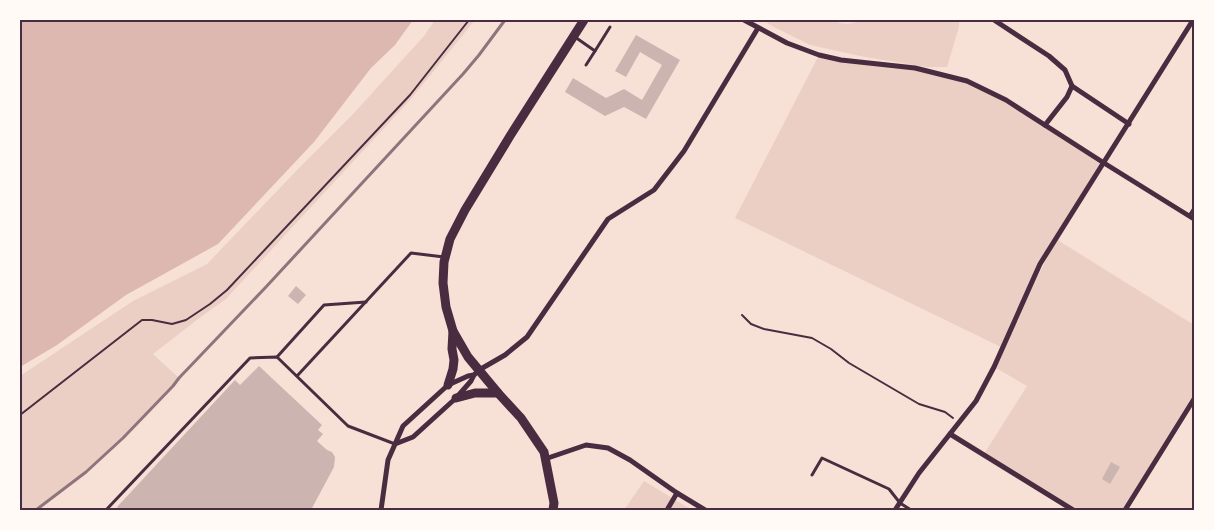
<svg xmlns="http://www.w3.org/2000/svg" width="1214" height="530" viewBox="0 0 1214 530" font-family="'Exo 2',sans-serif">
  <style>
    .green { fill: #ebcfc5; fill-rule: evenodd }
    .water { fill: #dcb8b0 }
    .building { fill: #ccb4b1 }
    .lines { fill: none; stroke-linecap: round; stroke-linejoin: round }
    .path { stroke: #4a2c40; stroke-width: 2 }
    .service { stroke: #4a2c40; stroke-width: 3 }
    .minor { stroke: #4a2c40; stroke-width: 5 }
    .secondary { stroke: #4a2c40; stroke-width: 9 }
    .rail { stroke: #8f747c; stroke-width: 3 }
    .neatline { fill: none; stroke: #4a2c40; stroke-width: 2 }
  </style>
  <rect width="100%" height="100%" fill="#f7e1d7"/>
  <g class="green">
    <path d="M435 20H475L411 99 226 299 202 316 153 354 179 378 173 386 123 438 86 472 34 510H20V376L133 301 207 264 298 169 354 113 424 36Z"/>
    <path d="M763 20H833C841 25 852 25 860 20H959V27L947 67H926L865 57 810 45 774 27Z"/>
    <path d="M819 55 915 68 967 81 1006 100 1104 163 1056 239 1194 325V399L1125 510H1073L984 454 1027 386 994 367 1003 348 735 218ZM1053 245 1005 345 1040 264Z"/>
    <path d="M644 481 692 510H624Z"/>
  </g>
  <path class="water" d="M20 20H413L395 45 371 68 314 142 218 244 126 295 57 345 20 367Z"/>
  <g class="building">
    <path d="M636 35 680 60 646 119 624 107 605 116 565 92 573 78 606 98 624 89 642 100 662 65 640 52 626 77 615 71Z"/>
    <path d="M296 286 306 295 298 304 288 296Z"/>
    <path d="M259 366 322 425 318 430 323 434 317 441 327 450 332 452 335 457 334 467 311 510H120L117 507 235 380 240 385Z"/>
    <path d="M1111 462 1120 467 1110 484 1102 479Z"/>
  </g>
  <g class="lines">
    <g class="path">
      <path d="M742 315 751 324 764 329 812 338 831 349 849 363 919 404 945 412 953 418"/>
      <path d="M20 415 142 320H152L172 324 186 320 210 304 227 290 410 95 469 20"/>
    </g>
    <g class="service">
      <path d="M575 37 595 51 610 27"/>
      <path d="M586 65 595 51"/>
      <path d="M1189 216 1194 208"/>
      <path d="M277 357 324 305 366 302"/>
      <path d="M297 376 411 253 444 257"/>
      <path d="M812 475 822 458 889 489 900 503 911 510"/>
      <path d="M106 510 250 358 277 357 348 426 395 444"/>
    </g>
    <g class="minor">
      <path d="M744 20 787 43 819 55 841 60 915 68 967 81 1006 100 1104 163 1194 219"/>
      <path d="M994 20 1049 56 1065 70 1072 86 1067 97 1045 125"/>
      <path d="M1072 86 1129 124"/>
      <path d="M950 434 1073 510"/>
      <path d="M395 444 413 437 456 398 471 381 474 375 479 370 505 355 527 337 608 219 654 190 684 151 758 28"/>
      <path d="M545 459 586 445 608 448 630 460 677 493 705 510"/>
      <path d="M381 510 388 460 403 426 448 385 468 376 474 375"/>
      <path d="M667 510 677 493"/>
      <path d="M895 510 919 473 976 401 994 367 1040 264 1193 20"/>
      <path d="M1125 510 1194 399"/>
    </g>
    <g class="secondary">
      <path d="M448 385 453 369 454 360 452 349 453 331"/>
      <path d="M456 398 475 393H498"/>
      <path d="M553 510 554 503 544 452 521 418 498 393 468 357 453 331 446 307 443 283 444 262 450 239 465 210 510 136 584 20"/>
    </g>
    <path class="rail" d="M36 510 86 472 123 438 173 386 179 378 265 288 463 74 479 55 505 20"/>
  </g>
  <rect width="1214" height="530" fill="none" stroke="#fffaf5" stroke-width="42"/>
  <rect x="21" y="21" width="1172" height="488" class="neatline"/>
</svg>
